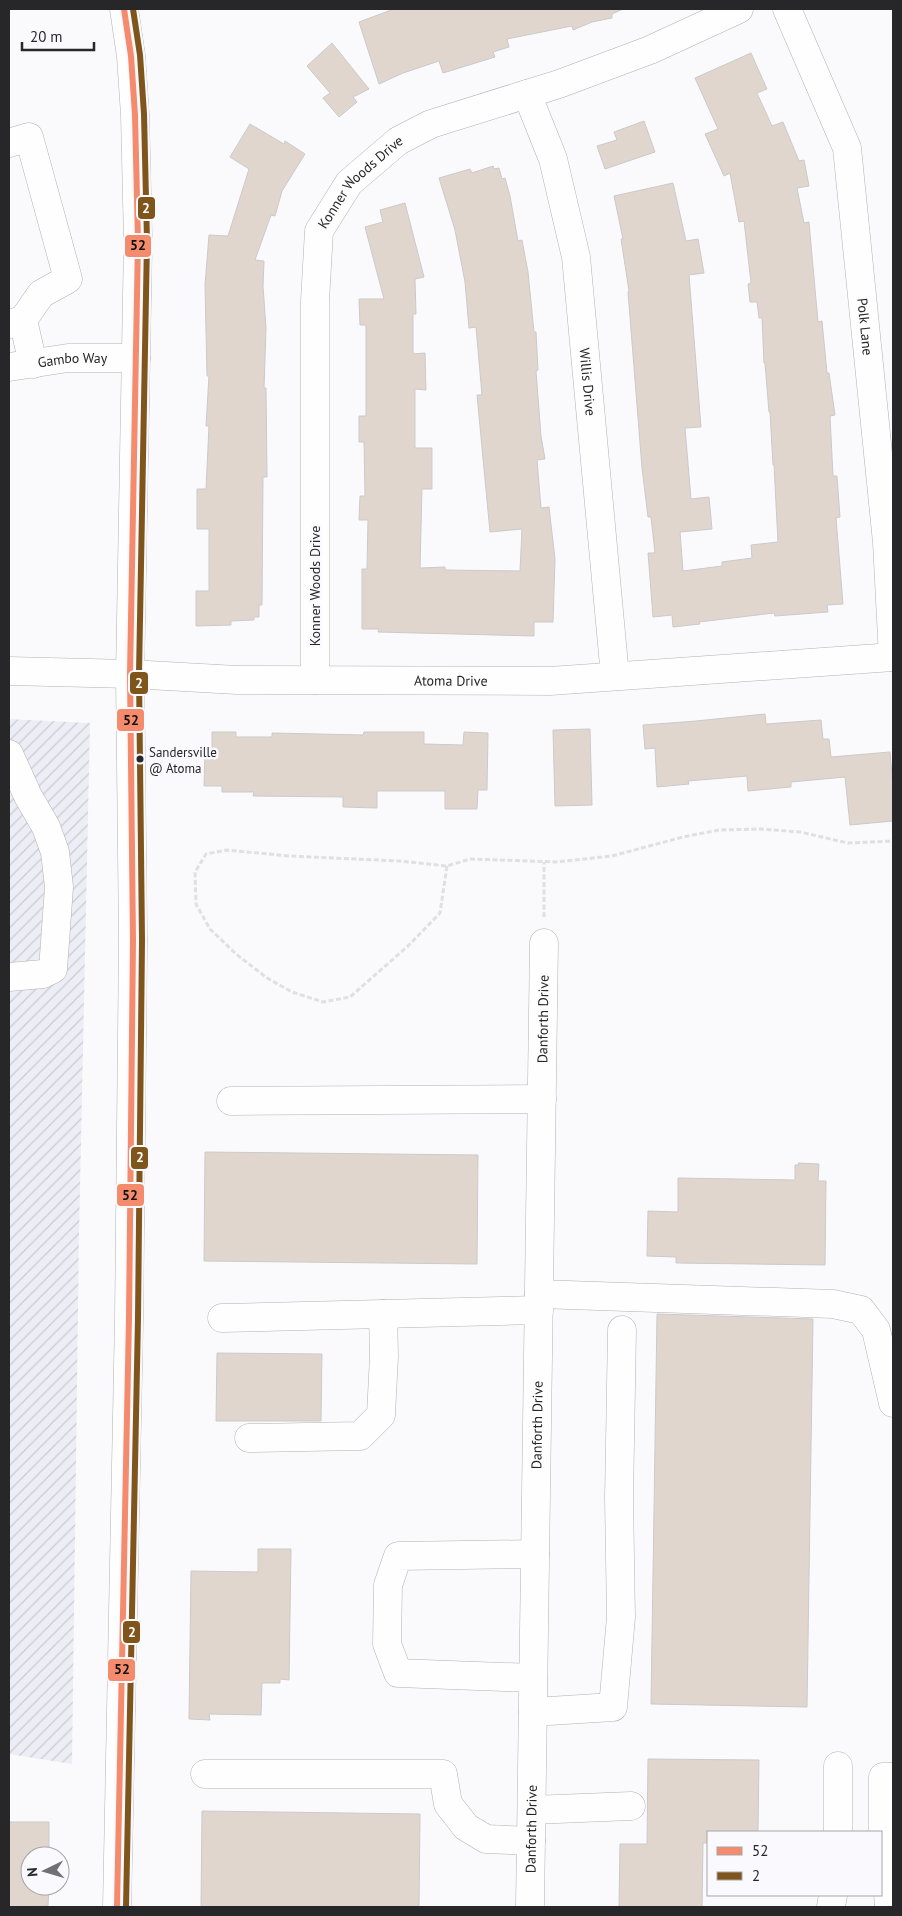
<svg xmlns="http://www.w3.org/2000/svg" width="902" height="1916" viewBox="0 0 902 1916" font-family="'PT Sans',sans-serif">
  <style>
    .industrial { fill: url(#industrial-furrows) }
    .building { fill: #e0d6cd; stroke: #cbcacb }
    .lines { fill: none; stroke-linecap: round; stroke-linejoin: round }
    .minor-casing { stroke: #b2b2b4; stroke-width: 29 }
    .path { stroke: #e0e0e2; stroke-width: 3; stroke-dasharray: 5 2.5; stroke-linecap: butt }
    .minor { stroke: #fefeff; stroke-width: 28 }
    .bus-1-casing { stroke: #f9f9fe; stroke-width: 10 }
    .bus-2-casing { stroke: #f9f9fe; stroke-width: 10 }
    .bus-1 { stroke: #f58b6d; stroke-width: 6 }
    .bus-2 { stroke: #80551b; stroke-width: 6 }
    .bus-dot { fill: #272729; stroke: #f9f9fe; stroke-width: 2 }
    .labels { text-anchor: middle; stroke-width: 5; stroke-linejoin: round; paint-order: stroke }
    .bus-label { font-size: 13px; fill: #272729; stroke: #f9f9fe; text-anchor: start }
    .street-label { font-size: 14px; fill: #272729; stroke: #f9f9fe }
    .line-badge { stroke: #f9f9fe; stroke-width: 2 }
    .badge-label { font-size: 14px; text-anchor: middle; font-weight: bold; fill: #fff }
    .pale-badge-label { font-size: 14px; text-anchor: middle; font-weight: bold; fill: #111 }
  </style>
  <defs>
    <pattern id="industrial-furrows" width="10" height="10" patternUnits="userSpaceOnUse" patternTransform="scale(1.25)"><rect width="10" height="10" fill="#ededf5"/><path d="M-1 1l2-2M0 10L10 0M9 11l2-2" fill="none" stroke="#cbcbd2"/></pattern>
  </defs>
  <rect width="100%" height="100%" fill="#fafafd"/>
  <path class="industrial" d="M9 719 90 723 79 1235 72 1764 9 1754Z"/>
  <g class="building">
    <path d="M394 9H623L612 14V18L592 22 573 30 572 26 507 39 509 47 493 52 495 57 443 73 439 61 403 73 379 84 359 22Z"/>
    <path d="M332 43 369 89 353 97 357 102 339 117 323 98 330 93 307 66Z"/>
    <path d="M751 53 767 89 757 93 772 126 783 122 799 161 804 160 809 186 797 188 804 223 809 222 818 322 822 321 827 373H829L835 415 830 416 833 476H837L840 517 836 518 843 604 827 605 828 612 775 616 774 613 699 622 700 624 673 627 672 615 653 617 648 553H655L651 517H648L642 468 628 292 629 291 621 239H623L614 196 673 183 686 241 698 239 704 273 689 275 701 427 685 428 691 499 709 497 712 529 680 532 683 571 722 566V562L752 558 751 545 778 542 774 465H773L770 412H769L765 363H764L762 318H759L757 302H750L748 284 751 283 744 221 739 222 730 173 724 176 705 134 718 129 695 78Z"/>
    <path d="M644 121 655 152 605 169 597 146 617 140 614 132Z"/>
    <path d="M250 124 284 144 285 141 305 154 282 191 275 216 271 215 255 260 264 261 263 286 266 328 264 388H266L267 477H263L262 605H259V617H254V620L231 621V625L196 626V591H209V529H197V489H206L209 426H206L209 376H207L205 285 209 235 228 236 249 169 230 157Z"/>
    <path d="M493 166 494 169 499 168 502 179 505 178 510 196 518 241 522 240 528 272 534 332H536L538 370 536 371 541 436 545 459 537 460 541 508 549 507 555 559 553 622H534V636L378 632 379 629H362V569H367L368 520H359L360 496H365L364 442H359V416H366V325H360L359 299H384L365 227 383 222 380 210 405 203 424 277 415 279 416 314H413V354L425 353 426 390 415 389V448H432V489H422L420 568 445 567V570L520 571 522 529 490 532 477 395H482L476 327 469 328 465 282 455 230 439 178 470 169 472 173Z"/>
    <path d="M765 714 766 724 821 720 823 739H829L831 757 890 752 893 788V821L850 825 845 777 791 782V787L748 791 747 776 688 781 689 784 657 787 655 748 645 749 643 725 696 721Z"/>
    <path d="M590 729 592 805 555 806 553 730Z"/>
    <path d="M212 732H236V737H272V733L363 735 364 732H424V744L463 745 464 732 488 733 487 790H478L477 809H445V791H377V808L343 807V797L253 796 254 792H222V786H204L205 751H212Z"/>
    <path d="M205 1152 478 1155 477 1264 204 1261Z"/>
    <path d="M798 1163 819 1164 818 1181H826L825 1265 676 1263V1257L647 1256 648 1211 678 1212V1178L795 1180V1165H799Z"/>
    <path d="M657 1314 813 1319 807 1707 651 1704Z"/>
    <path d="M217 1353 322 1354 321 1421H216Z"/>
    <path d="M258 1549H291L289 1680 280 1679V1683H262L261 1715 209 1714 210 1720 189 1719 191 1571 258 1572Z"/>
    <path d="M648 1759 759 1760 758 1832H708V1843H703L702 1907H619L620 1844H647Z"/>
    <path d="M202 1811 420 1814 419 1907H201Z"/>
    <path d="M9 1822H49V1856H30V1886H49L48 1906 9 1907Z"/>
  </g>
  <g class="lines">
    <defs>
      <g id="minor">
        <path id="s1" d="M787 9 847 148 887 542 893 657"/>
        <path id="s2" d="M527 94 553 159 576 257 615 676"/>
        <path d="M9 143 29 137 68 279 41 294 23 320"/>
        <path d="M9 324 23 320 33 364"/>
        <path id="s3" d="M9 367 68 358H136"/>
        <path id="s4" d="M9 671 130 674 237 680 550 681 893 657"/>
        <path id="s5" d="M315 680V301L319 231 349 183 398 141 431 124 559 84 650 50 739 9"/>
        <path d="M9 754 28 796 46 827 55 852 59 887 53 969 43 974 9 977"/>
        <path d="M231 1101 542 1099"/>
        <path d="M539 1294 833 1304 861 1310 876 1330 893 1403"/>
        <path d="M222 1318 539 1310"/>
        <path d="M249 1438 360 1436 381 1415 384 1356 383 1314"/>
        <path d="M533 1678 398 1673 387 1644 388 1585 398 1556 535 1554"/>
        <path d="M533 1712 613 1707 621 1617 619 1498 622 1330"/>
        <path d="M838 1766V1832"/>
        <path d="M205 1774H443L448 1804 466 1827 486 1839 531 1841"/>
        <path d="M532 1810 631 1806"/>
        <path d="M117 1907 129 1318 133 940 130 674 138 241 135 115 131 56 124 9"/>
        <path id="s6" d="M530 1907 544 943"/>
        <path d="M831 1907 833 1895"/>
        <path d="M889 1907 883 1828V1777H893"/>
      </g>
    </defs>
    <use href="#minor" class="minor-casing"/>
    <g class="path">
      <path d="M447 866 440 913 408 946 350 997 323 1002 292 992 267 978 236 954 210 929 196 904 195 872 206 854 227 850 289 856 399 861 447 866 470 859 556 862 612 856 683 837 719 830 761 829 800 832 848 843 893 841"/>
      <path d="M544 917V862"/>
    </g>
    <use href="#minor" class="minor"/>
    <defs>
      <path id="bus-1" d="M117 1907 129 1318 133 940 130 674 138 241 135 115 131 56 124 9"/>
      <path id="bus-2" d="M126 1907 138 1318 142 940 139 674 147 241 144 114 140 55 133 9"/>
    </defs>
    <use href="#bus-1" class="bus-1-casing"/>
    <use href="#bus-2" class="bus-2-casing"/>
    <use href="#bus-1" class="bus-1"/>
    <use href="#bus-2" class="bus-2"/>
  </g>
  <circle class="bus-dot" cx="140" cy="759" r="4.5"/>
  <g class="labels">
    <g class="bus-label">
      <text x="149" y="757">Sandersville<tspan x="149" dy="16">@ Atoma</tspan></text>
    </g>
    <g class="street-label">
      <text dy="5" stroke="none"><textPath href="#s5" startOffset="514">Konner Woods Drive</textPath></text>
      <text dy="5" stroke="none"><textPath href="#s1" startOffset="331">Polk Lane</textPath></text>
      <text dy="5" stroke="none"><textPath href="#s3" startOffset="64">Gambo Way</textPath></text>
      <text dy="5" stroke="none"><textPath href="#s2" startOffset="296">Willis Drive</textPath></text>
      <text transform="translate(315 586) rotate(-90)" y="5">Konner Woods Drive</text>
      <text dy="5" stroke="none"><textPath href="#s4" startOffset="442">Atoma Drive</textPath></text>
      <text dy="5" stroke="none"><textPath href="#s6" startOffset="888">Danforth Drive</textPath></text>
      <text dy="5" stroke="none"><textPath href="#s6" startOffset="482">Danforth Drive</textPath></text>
      <text dy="5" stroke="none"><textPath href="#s6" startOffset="78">Danforth Drive</textPath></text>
    </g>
  </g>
  <g class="line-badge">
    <rect x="137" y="196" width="19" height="24" rx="5" fill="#80551b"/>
    <rect x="124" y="234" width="28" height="24" rx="5" fill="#f58b6d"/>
    <rect x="129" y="671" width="20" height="24" rx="5" fill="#80551b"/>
    <rect x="116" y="708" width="29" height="24" rx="5" fill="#f58b6d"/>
    <rect x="130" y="1146" width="19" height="24" rx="5" fill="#80551b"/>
    <rect x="116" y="1183" width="29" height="24" rx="5" fill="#f58b6d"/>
    <rect x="122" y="1620" width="19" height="24" rx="5" fill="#80551b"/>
    <rect x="107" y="1658" width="29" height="24" rx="5" fill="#f58b6d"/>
  </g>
  <g class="badge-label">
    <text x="146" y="213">2</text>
    <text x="139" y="688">2</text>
    <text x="140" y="1162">2</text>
    <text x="132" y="1637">2</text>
  </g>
  <g class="pale-badge-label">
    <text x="138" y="250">52</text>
    <text x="131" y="725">52</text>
    <text x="130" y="1200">52</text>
    <text x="122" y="1674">52</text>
  </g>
  <rect width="902" height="1916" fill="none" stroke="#272729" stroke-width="20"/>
  <rect x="707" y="1831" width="175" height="65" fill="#f9f9fe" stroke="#a5a5a9"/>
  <rect x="717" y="1847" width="25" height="8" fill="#f58b6d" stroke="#a5a5a9"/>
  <text x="752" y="1856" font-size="15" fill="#272729">52</text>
  <rect x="717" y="1872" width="25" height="8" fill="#80551b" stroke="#a5a5a9"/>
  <text x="752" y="1881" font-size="15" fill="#272729">2</text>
  <g transform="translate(45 1871) rotate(265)"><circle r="24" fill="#f9f9fe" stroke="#a5a5a9"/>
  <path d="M0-4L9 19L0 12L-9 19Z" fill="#717173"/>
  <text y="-8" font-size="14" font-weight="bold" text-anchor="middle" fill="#272729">N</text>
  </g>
  <path d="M22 42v8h72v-8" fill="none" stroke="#272729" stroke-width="2.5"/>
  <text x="30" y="42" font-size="15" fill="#272729" stroke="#f9f9fe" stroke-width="4" paint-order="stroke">20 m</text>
</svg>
